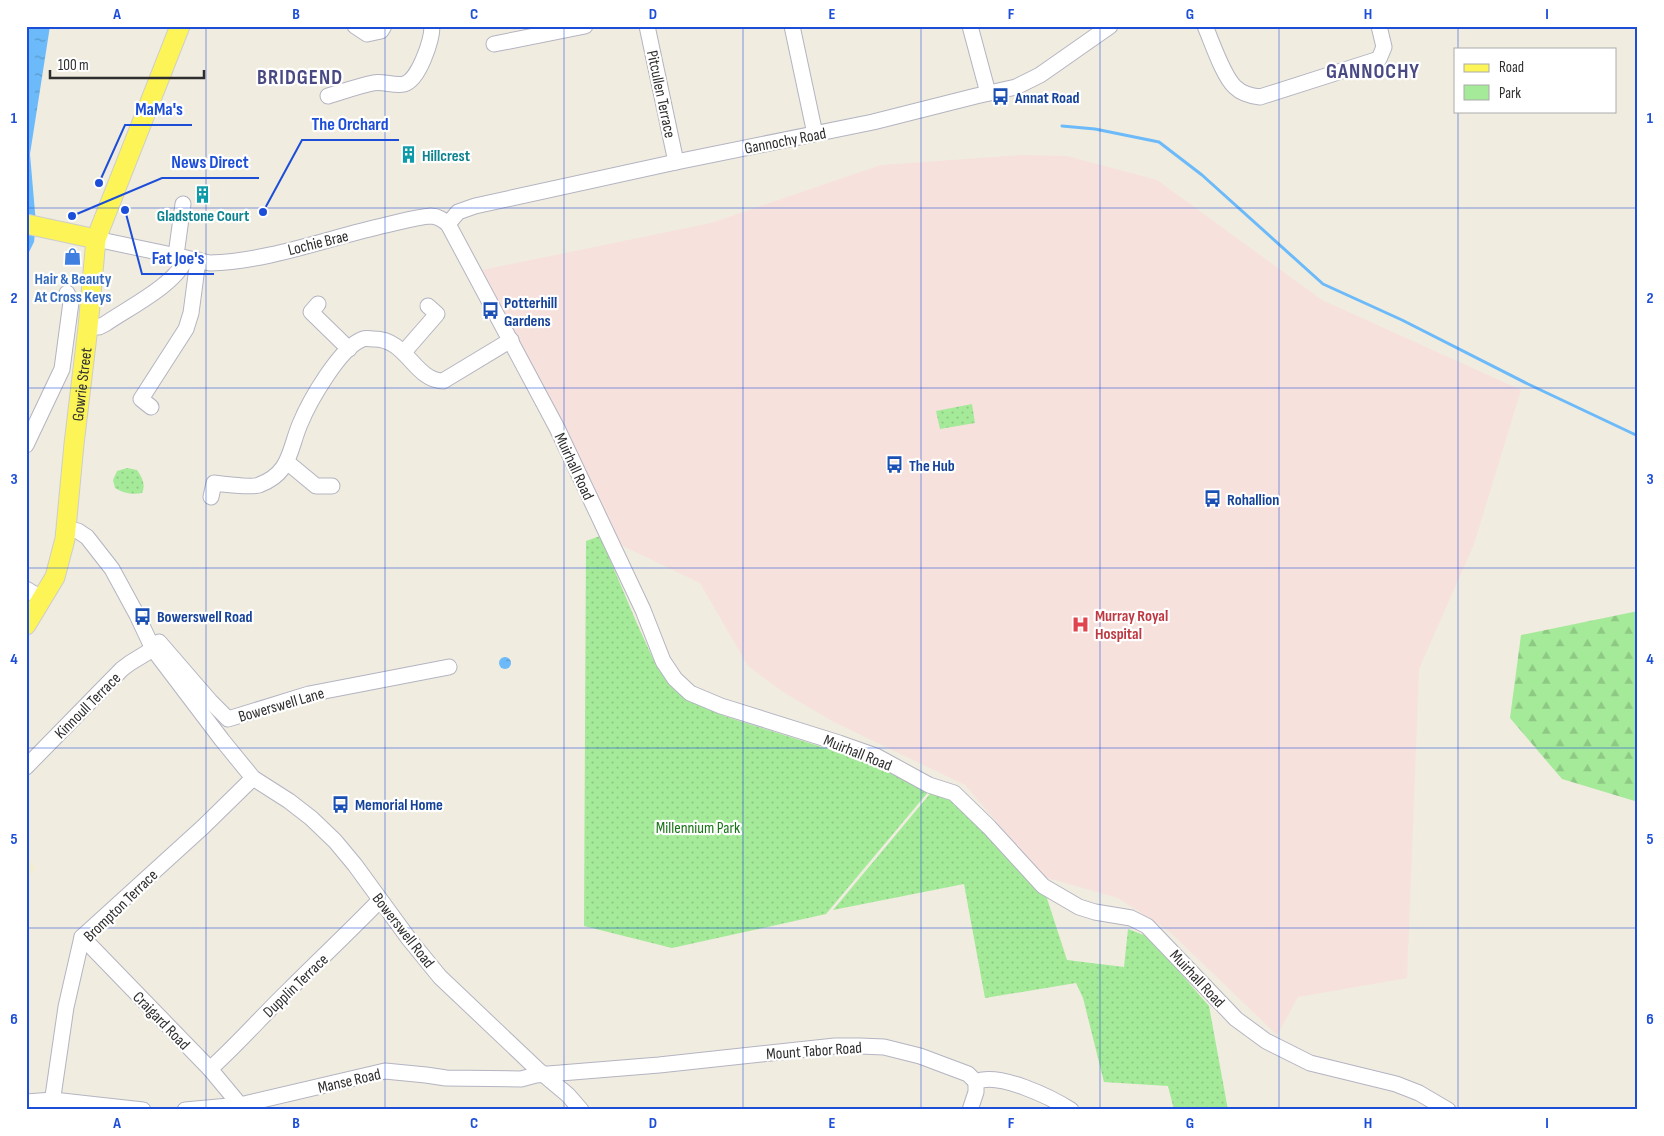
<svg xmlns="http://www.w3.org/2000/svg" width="1664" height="1136" viewBox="0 0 1664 1136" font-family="'Sofia Sans Condensed',sans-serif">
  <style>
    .education { fill: #f2edcf }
    .medical { fill: #f7e1dd }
    .green { fill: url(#green-dots) }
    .forest { fill: url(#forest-firs) }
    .water { fill: url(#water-ripples) }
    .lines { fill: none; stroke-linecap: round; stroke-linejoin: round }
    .stream { stroke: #6cbaf9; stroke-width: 3 }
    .minor-casing { stroke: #b4b4c2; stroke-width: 17 }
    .major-casing { stroke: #cdcdcd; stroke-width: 21 }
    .minor { stroke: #fff; stroke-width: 15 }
    .major { stroke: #fdf558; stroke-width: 19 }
    .grid { fill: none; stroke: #1d4ed8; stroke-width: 1; stroke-opacity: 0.55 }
    .labels { text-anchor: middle; stroke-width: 4.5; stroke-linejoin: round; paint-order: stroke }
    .street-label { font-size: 16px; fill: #2e2e2e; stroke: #fff }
    .transit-label { font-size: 16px; font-weight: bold; fill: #164399; stroke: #fff; text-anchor: start }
    .culture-label { font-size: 16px; font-weight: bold; fill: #0d838f; stroke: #fff; text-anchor: start }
    .shop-label { font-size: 16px; font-weight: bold; fill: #366cbe; stroke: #fff }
    .health-label { font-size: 16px; font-weight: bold; fill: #be3a42; stroke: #fff; text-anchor: start }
    .park-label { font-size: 16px; fill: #177415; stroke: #fff }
    .district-label { font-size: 21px; font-weight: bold; letter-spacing: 1px; fill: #494984; stroke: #fff }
    .leader { fill: none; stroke: #1d4ed8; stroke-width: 2 }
    .callout-dot { fill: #1d4ed8; stroke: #fff; stroke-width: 2 }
    .callout-label { font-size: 18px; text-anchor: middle; font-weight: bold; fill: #1d4ed8; stroke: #fff; stroke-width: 4.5; stroke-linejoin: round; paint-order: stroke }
    .neatline { fill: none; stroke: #1d4ed8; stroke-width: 2 }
    .grid-label { font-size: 16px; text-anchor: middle; font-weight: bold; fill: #1d4ed8 }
  </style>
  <defs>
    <pattern id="green-dots" width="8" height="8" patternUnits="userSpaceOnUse" patternTransform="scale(1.25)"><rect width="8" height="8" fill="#a5ea99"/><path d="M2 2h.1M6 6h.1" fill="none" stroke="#8ec984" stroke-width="1.8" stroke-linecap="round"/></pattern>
    <pattern id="forest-firs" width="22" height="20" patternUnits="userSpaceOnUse" patternTransform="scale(1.25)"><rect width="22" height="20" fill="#a5ea99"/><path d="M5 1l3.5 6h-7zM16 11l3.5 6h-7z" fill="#8ec984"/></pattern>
    <pattern id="water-ripples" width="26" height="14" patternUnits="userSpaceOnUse" patternTransform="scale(1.25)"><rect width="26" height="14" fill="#6cbaf9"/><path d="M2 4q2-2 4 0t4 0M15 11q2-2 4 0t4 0" fill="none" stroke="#5998ca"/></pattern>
  </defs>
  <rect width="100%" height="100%" fill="#f0ece0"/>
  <path class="education" d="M26 855 35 868 26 881Z"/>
  <path class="medical" d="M1020 155 1067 156 1157 180 1322 300 1521 390 1474 544 1419 669 1407 978 1298 997 1277 1035 1169 931 1118 898 1044 877 965 785 832 721 783 692 748 666 700 583 621 545 482 270 711 223 881 165Z"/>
  <g class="green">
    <path d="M972 404 975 423 940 429 936 411Z"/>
    <path d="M127 468 137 470C142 477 146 485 142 493 132 495 123 493 115 488L113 480 117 471Z"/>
    <path d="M600 536 638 626 656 665 675 690 693 702 727 717 860 759 893 773 929 791 826 914 672 948 584 926 586 541Z"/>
    <path d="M934 786 954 793 1043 886 1067 960 1124 967 1128 929 1149 937 1209 1006 1228 1110H1174L1168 1086 1104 1082 1083 998 1076 983 985 998 964 884 833 910 929 795Z"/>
  </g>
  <path class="forest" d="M1638 611V802L1562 779 1510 718 1521 635Z"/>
  <g class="water">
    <path d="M26 26H50L30 154 36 224 34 242 26 258Z"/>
    <circle cx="505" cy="663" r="6"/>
  </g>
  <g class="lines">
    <path class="stream" d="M1062 126 1095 129 1159 142 1202 175 1323 284 1402 320 1528 384 1638 436"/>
    <defs>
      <g id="minor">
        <path d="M355 26 367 34 381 31 384 26"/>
        <path d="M647 26 676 162"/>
        <path d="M792 26 815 134"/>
        <path d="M970 26 988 93"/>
        <path d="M1205 26C1212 42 1223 76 1235 87 1242 94 1251 96 1260 97L1379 59 1384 47 1379 26"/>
        <path d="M494 44 585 26"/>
        <path d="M328 96C342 92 358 86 373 83 383 81 394 86 404 84 419 80 432 40 432 26"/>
        <path d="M448 224 458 212 475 206 676 162 873 122 976 96 1016 87 1040 75 1110 26"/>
        <path d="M96 239 210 263C270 261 328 238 386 225 400 222 416 217 431 216 438 216 443 220 448 224L557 428 643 610 663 661 675 679 690 693 721 706 839 743 876 756 929 785 954 793 989 827 1043 886 1079 907 1095 912 1131 918 1147 926 1236 1019 1266 1041 1310 1063 1396 1084 1419 1093 1448 1110"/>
        <path d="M176 255 183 204"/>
        <path d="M318 304 311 312 349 349"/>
        <path d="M88 327H99L105 324C128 308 177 284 186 258"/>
        <path d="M404 352 437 314 428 306"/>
        <path d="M151 407 141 399 186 329 191 313 198 260"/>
        <path d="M26 445 62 369 71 302 67 293"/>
        <path d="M287 462 316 486H332"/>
        <path d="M211 497 214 483C223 484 253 488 259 485 291 473 289 450 300 424 309 402 340 347 363 339 366 338 371 339 374 339 407 339 414 380 443 381L511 340"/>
        <path d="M67 529 78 531 87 537 112 569 137 615 153 649 222 740 253 778 289 801 311 818 335 841 355 865 409 939 440 977 537 1069 568 1095 581 1110"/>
        <path d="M26 589 43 599"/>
        <path d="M159 642 210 701 228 719 309 694 449 667"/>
        <path d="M26 767 122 669 130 663 153 649"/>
        <path d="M82 937 210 1069 240 1105"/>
        <path d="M210 1069C238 1044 262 1016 289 990 319 960 350 931 380 900"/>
        <path d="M976 1082C998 1071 1052 1098 1071 1110"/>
        <path d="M26 1102 53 1100 143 1110"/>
        <path d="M51 1110 66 1007 82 937 203 827 253 778"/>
        <path d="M185 1110 240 1105 385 1071 426 1075 446 1078 521 1079 536 1075 659 1065 835 1046H860L884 1047 920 1056 968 1074 976 1082"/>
        <path d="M970 1110 976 1092V1082"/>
      </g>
      <g id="major">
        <path d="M26 224 96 239"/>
        <path id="s1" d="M26 625 55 577 65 539 74 444 88 327 96 239 180 26"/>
      </g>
    </defs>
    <use href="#minor" class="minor-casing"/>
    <use href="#major" class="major-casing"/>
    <use href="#minor" class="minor"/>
    <use href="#major" class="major"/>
  </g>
  <path class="grid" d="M206 26V1110M385 26V1110M564 26V1110M743 26V1110M921 26V1110M1100 26V1110M1279 26V1110M1458 26V49M1458 111V1110M26 208H1638M26 388H1638M26 568H1638M26 748H1638M26 928H1638"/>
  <defs>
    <symbol id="bus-bare" viewBox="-9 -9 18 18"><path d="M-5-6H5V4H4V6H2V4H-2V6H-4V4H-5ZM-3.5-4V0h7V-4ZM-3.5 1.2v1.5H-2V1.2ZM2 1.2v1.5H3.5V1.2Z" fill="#1a4fb4" stroke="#fff" stroke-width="2.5" paint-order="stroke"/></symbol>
    <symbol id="building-bare" viewBox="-9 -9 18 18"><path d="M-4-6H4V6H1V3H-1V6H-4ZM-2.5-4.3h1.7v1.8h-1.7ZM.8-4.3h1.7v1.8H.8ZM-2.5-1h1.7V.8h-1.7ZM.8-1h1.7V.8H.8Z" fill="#0f9aa8" stroke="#fff" stroke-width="2.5" paint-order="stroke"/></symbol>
    <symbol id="shop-bare" viewBox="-9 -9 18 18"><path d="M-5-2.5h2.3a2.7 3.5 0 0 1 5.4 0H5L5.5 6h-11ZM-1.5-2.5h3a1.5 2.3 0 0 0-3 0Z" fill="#3f7fe0" stroke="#fff" stroke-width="2.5" paint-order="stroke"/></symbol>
    <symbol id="hospital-bare" viewBox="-9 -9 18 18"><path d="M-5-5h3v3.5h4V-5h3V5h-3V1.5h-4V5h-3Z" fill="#e0444e" stroke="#fff" stroke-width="2.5" paint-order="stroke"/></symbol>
  </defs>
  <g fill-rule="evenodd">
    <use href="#bus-bare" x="988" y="84" width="25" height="25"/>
    <use href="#building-bare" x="396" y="142" width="25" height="25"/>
    <use href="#building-bare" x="190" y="182" width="25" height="25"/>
    <use href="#shop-bare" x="60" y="244" width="25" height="25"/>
    <use href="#bus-bare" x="478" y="298" width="25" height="25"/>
    <use href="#bus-bare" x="882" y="452" width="25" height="25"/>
    <use href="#bus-bare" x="1200" y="486" width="25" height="25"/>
    <use href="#bus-bare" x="130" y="604" width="25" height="25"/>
    <use href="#hospital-bare" x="1068" y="612" width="25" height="25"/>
    <use href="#bus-bare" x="328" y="792" width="25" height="25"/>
  </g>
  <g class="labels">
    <g class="street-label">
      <text transform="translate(662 94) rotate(78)" y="6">Pitcullen Terrace</text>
      <text transform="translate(785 140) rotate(-11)" y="6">Gannochy Road</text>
      <text transform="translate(318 242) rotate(-14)" y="6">Lochie Brae</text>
      <text dy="6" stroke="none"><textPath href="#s1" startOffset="251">Gowrie Street</textPath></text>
      <text transform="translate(575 466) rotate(65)" y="6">Muirhall Road</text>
      <text transform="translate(281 704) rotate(-16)" y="6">Bowerswell Lane</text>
      <text transform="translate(87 705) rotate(-45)" y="6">Kinnoull Terrace</text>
      <text transform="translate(858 752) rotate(22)" y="6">Muirhall Road</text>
      <text transform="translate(120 905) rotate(-44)" y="6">Brompton Terrace</text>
      <text transform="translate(404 930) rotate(52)" y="6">Bowerswell Road</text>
      <text transform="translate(1198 978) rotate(47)" y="6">Muirhall Road</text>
      <text transform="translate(295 985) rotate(-44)" y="6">Dupplin Terrace</text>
      <text transform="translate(162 1020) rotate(46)" y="6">Craigard Road</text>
      <text transform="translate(814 1050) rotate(-4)" y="6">Mount Tabor Road</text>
      <text transform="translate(349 1080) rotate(-13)" y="6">Manse Road</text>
    </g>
    <g class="transit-label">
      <text x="1015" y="103">Annat Road</text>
      <text x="504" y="308">Potterhill<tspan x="504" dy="18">Gardens</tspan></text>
      <text x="909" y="471">The Hub</text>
      <text x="1227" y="505">Rohallion</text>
      <text x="157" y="622">Bowerswell Road</text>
      <text x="355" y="810">Memorial Home</text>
    </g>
    <g class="culture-label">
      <text x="422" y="161">Hillcrest</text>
      <text x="203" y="221" text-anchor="middle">Gladstone Court</text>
    </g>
    <g class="shop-label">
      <text x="73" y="284">Hair &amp; Beauty<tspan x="73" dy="18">At Cross Keys</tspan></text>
    </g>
    <g class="health-label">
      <text x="1095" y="621">Murray Royal<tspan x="1095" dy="18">Hospital</tspan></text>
    </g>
    <g class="park-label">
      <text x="698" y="833">Millennium Park</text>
    </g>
    <g class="district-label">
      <text x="1373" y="78">GANNOCHY</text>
      <text x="300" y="84">BRIDGEND</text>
    </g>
  </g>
  <path class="leader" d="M99 183L125 125H192M263 212L302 140H399M72 216L162 178H259M125 210L142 274H214"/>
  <g class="callout-dot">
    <circle cx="99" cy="183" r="5"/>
    <circle cx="263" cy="212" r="5"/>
    <circle cx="72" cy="216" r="5"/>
    <circle cx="125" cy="210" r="5"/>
  </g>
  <g class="callout-label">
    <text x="159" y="115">MaMa's</text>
    <text x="350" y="130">The Orchard</text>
    <text x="210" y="168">News Direct</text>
    <text x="178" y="264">Fat Joe's</text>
  </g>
  <rect width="1664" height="1136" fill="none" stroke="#ffffff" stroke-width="55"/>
  <rect x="1454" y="48" width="162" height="65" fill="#ffffff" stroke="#ababab"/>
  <rect x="1464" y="64" width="25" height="8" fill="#fdf558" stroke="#ababab"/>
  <text x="1499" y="72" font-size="15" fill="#2e2e2e">Road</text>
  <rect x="1464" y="85" width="25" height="15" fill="#a5ea99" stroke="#ababab"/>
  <text x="1499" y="98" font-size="15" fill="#2e2e2e">Park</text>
  <path d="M50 70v8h154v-8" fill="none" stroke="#2e2e2e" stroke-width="2.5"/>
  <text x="58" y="70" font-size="15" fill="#2e2e2e" stroke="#ffffff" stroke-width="4" paint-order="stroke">100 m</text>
  <rect x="28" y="28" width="1608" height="1080" class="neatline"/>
  <g class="grid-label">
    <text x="117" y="19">A</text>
    <text x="296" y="19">B</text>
    <text x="474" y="19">C</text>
    <text x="653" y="19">D</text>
    <text x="832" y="19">E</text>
    <text x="1011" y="19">F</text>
    <text x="1190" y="19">G</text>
    <text x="1368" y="19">H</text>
    <text x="1547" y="19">I</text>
    <text x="14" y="123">1</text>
    <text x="1650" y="123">1</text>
    <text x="14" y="303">2</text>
    <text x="1650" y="303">2</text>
    <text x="14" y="484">3</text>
    <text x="1650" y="484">3</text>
    <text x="14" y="664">4</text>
    <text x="1650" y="664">4</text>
    <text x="14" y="844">5</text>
    <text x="1650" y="844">5</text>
    <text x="14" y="1024">6</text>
    <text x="1650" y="1024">6</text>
    <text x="117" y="1128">A</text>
    <text x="296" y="1128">B</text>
    <text x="474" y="1128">C</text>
    <text x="653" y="1128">D</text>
    <text x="832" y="1128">E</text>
    <text x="1011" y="1128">F</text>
    <text x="1190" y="1128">G</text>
    <text x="1368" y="1128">H</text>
    <text x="1547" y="1128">I</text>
  </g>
</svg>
